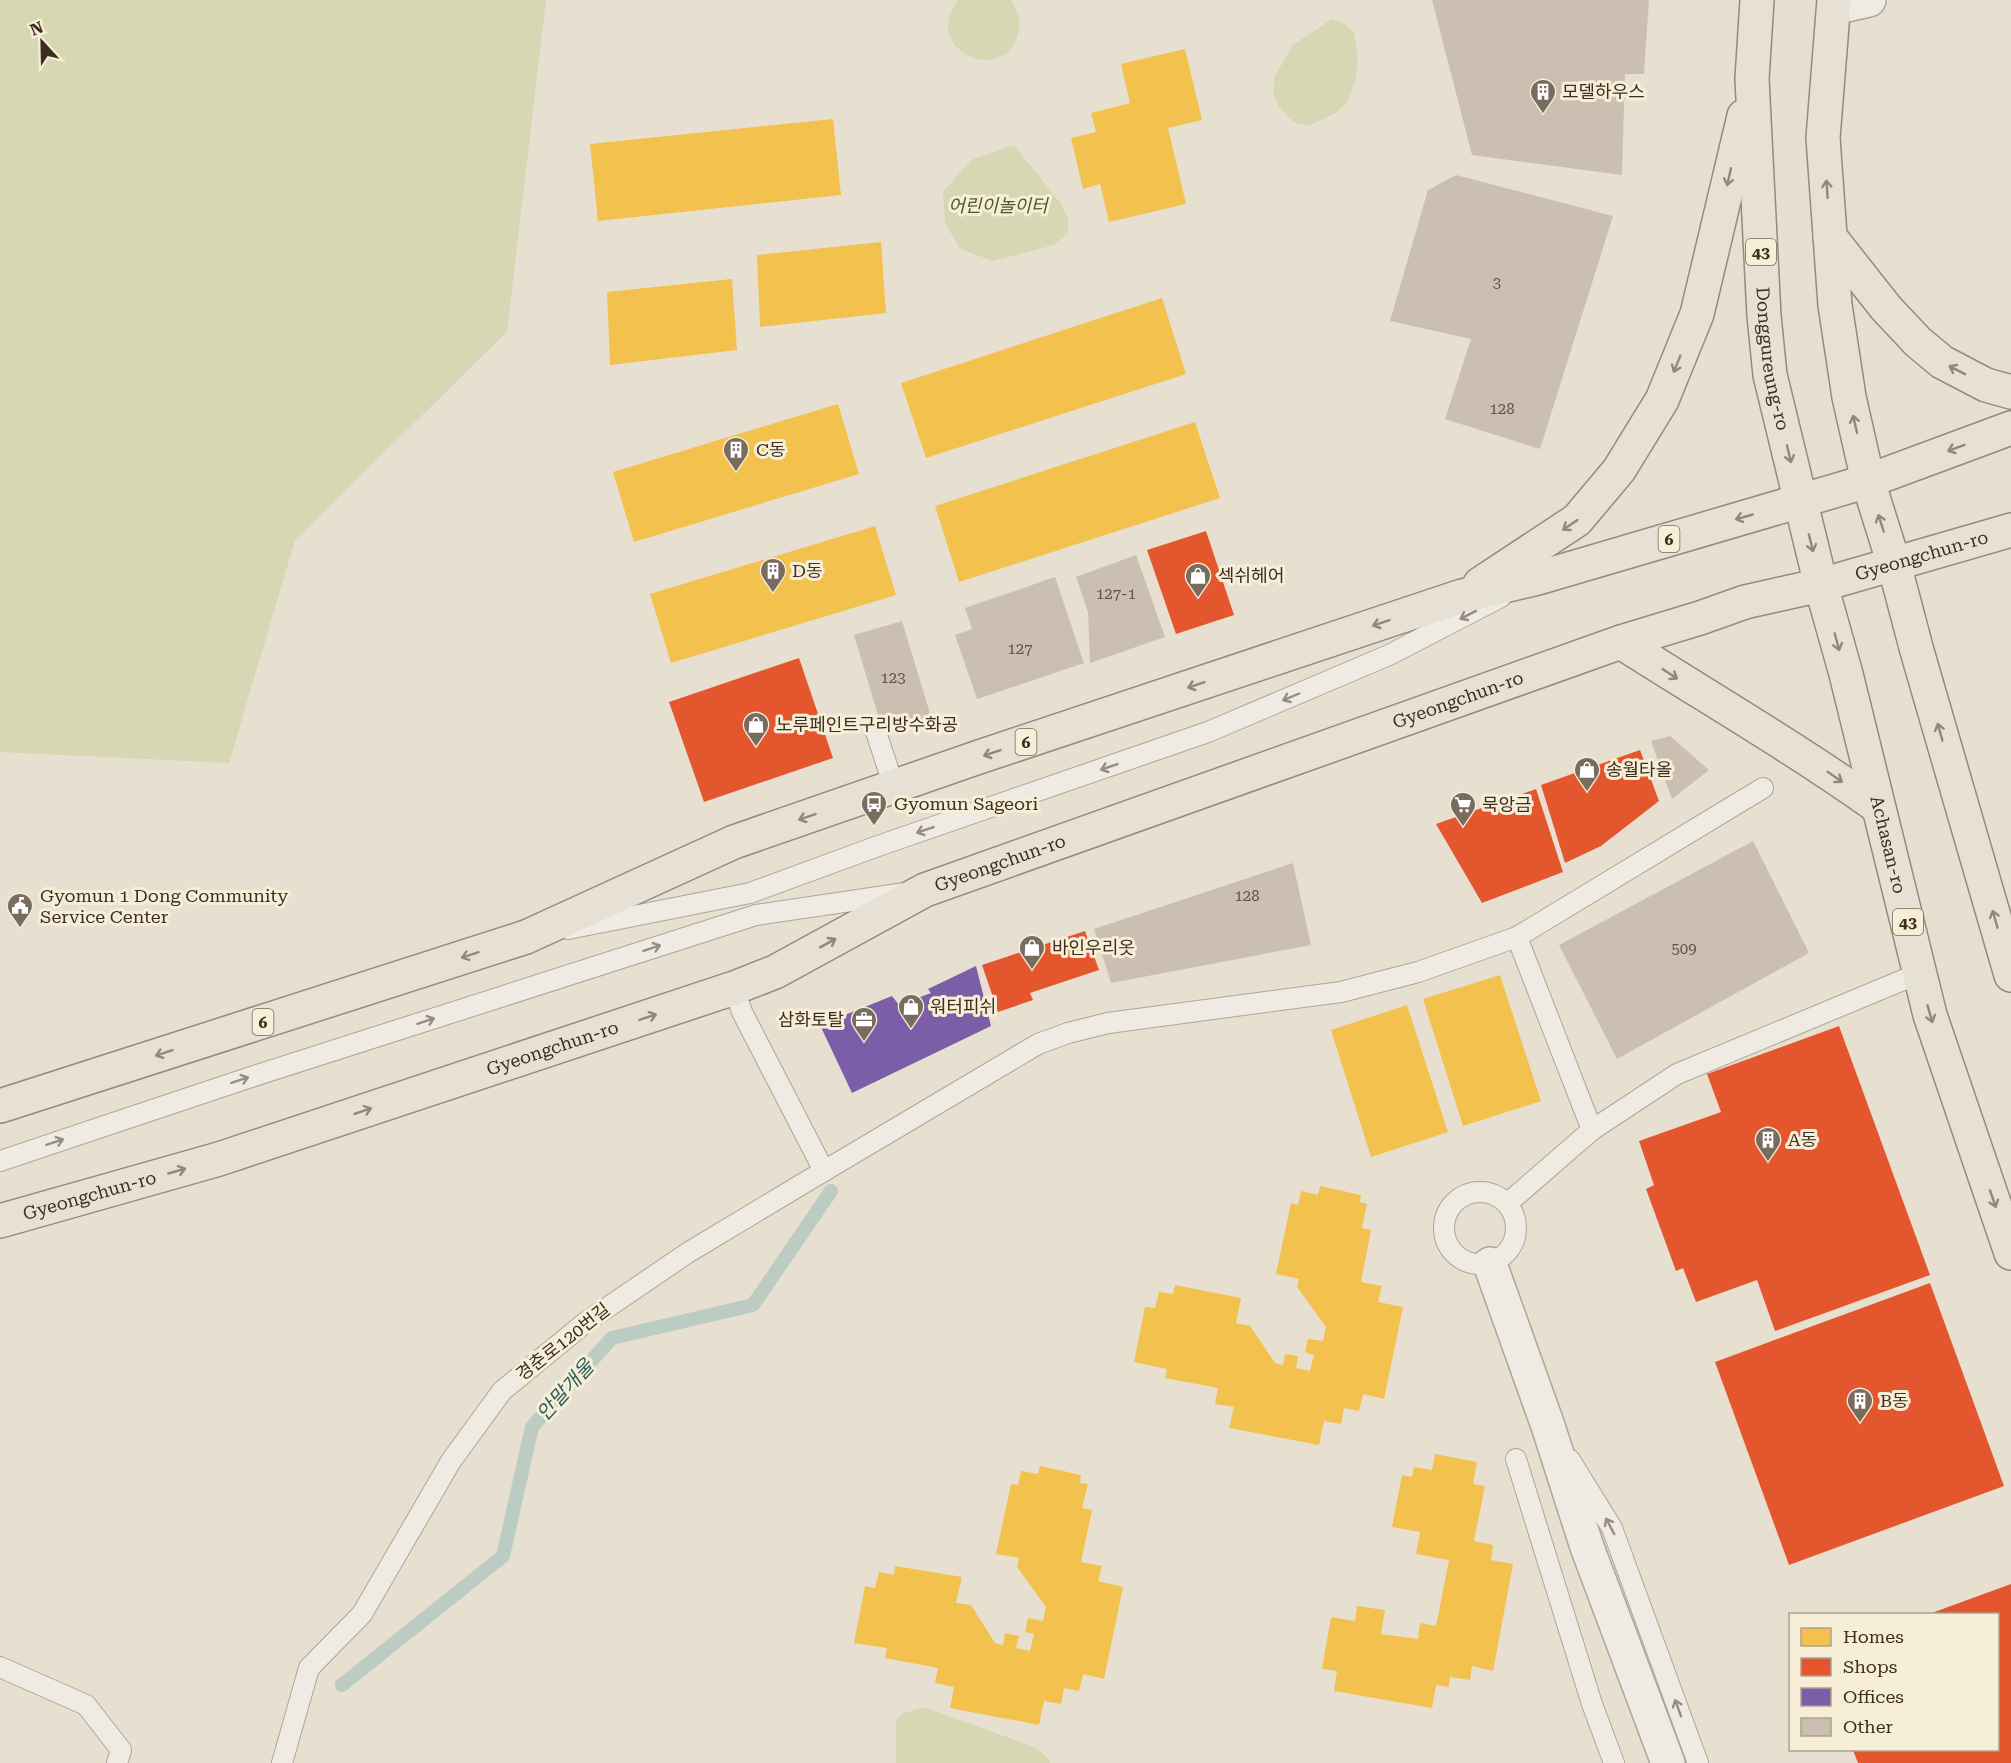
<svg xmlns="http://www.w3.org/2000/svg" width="2011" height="1763" viewBox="0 0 2011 1763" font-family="'Roboto Serif','Noto Sans KR',serif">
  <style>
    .green { fill: #d6d7b3 }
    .homes { fill: #f2c14e }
    .shops { fill: #e4572e }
    .offices { fill: #7b5ea7 }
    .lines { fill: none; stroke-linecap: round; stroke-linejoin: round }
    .stream { stroke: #bcccc2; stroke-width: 14 }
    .building { fill: #cbbfb2 }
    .service-casing { stroke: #ada599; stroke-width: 22 }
    .minor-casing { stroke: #ada599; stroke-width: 36 }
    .primary-casing { stroke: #928b80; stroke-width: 36 }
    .service { stroke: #efebe3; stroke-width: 20 }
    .minor { stroke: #efebe3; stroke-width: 33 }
    .primary { stroke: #e6e1d4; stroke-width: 33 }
    .oneway { stroke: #92887a }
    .oneway2 { stroke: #968c82 }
    .labels { text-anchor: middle; stroke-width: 6; stroke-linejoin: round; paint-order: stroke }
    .number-label { font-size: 15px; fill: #605244 }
    .shield { fill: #f7eed8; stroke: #756857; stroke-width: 1.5 }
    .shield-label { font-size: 16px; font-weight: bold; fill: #3d2e20 }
    .poi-label { font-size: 18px; fill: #3d2e20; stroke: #f7eed8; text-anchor: start }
    .park-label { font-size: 18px; font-style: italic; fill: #4d5a26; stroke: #f7eed8 }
    .street-label { font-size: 18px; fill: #3d2e20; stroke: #f7eed8 }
    .water-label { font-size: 20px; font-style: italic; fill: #2f5d5a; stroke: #f7eed8 }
  </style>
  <rect width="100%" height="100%" fill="#e7e0d1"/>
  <g class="green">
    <path d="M0 0H546L507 332 295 540 229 763 0 752Z"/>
    <path d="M958 0H1010C1017 7 1021 20 1019 30 1008 89 919 51 958 0Z"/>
    <path d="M1332 19 1345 24 1354 33 1358 58 1356 79 1348 100 1336 113 1309 126 1297 124 1289 118 1279 107 1273 94 1275 76 1293 45Z"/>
    <path d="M1014 145 1062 205 1068 220V233L1054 245 993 261 960 249 945 223 943 192 971 160Z"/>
    <path d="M923 1707 1032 1746 1045 1755 1050 1763H896V1720L902 1714Z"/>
  </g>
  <g class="homes">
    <path d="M1185 49 1202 120 1168 128 1186 204 1109 222 1100 184 1083 189 1071 138 1096 132 1091 113 1130 103 1121 64Z"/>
    <path d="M833 119 841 195 598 221 590 144Z"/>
    <path d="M881 242 886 313 760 327 757 255Z"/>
    <path d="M732 279 737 350 610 365 607 292Z"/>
    <path d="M1162 298 1186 374 926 458 901 383Z"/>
    <path d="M838 404 859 474 634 542 613 472Z"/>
    <path d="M1195 422 1220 498 959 582 935 506Z"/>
    <path d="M875 526 896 595 671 663 650 594Z"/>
    <path d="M1500 975 1541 1101 1463 1126 1423 999Z"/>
    <path d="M1407 1005 1448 1132 1371 1157 1331 1030Z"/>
    <path d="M1320 1186 1361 1195 1360 1202 1367 1204 1362 1228 1371 1230 1361 1282 1382 1286 1378 1302 1403 1307 1384 1399 1363 1394 1359 1411 1344 1408 1341 1424 1324 1421 1319 1445 1229 1428 1234 1407 1215 1404 1218 1388 1165 1378 1167 1369 1134 1362 1145 1307 1155 1308 1159 1292 1173 1294 1175 1285 1241 1298 1236 1323 1250 1326 1275 1363 1283 1365 1285 1354 1298 1356 1296 1368 1310 1371 1314 1355 1305 1352 1308 1339 1323 1341 1326 1327 1297 1287 1299 1279 1276 1274 1291 1203 1298 1205 1301 1191 1318 1195Z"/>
    <path d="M1435 1454 1477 1462 1473 1484 1485 1486 1474 1541 1493 1545 1491 1560 1513 1564 1493 1671 1472 1666 1470 1680 1450 1677 1449 1687 1436 1685 1432 1708 1334 1691 1337 1671 1322 1669 1331 1617 1355 1621 1357 1606 1385 1610 1381 1634 1418 1639 1420 1623 1436 1626 1449 1560 1416 1554 1420 1532 1392 1527 1402 1475 1412 1477 1414 1467 1432 1470Z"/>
    <path d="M1040 1466 1081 1475 1080 1483 1088 1484 1082 1508 1092 1510 1081 1562 1102 1566 1098 1581 1123 1587 1104 1679 1083 1674 1079 1691 1064 1688 1061 1704 1044 1701 1039 1725 950 1708 954 1687 935 1683 938 1668 885 1658 887 1648 854 1643 865 1586 875 1588 879 1572 894 1575 895 1566 962 1577 956 1603 971 1605 995 1643 1003 1645 1005 1633 1019 1636 1016 1648 1030 1651 1034 1634 1025 1632 1028 1618 1043 1621 1046 1607 1017 1567 1019 1558 996 1554 1011 1484 1018 1485 1021 1471 1038 1474Z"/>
  </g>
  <g class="shops">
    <path d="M1206 531 1234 615 1176 634 1147 550Z"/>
    <path d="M799 658 833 758 704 802 669 702Z"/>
    <path d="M1640 750 1659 801 1601 846 1565 863 1541 785Z"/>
    <path d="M1536 789 1563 872 1482 903 1436 824Z"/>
    <path d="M1085 931 1099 970 1030 993 1033 1000 998 1012 982 965Z"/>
    <path d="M1839 1026 1930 1275 1775 1331 1757 1280 1696 1302 1683 1268 1676 1271 1646 1189 1654 1185 1639 1141 1721 1112 1707 1074Z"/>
    <path d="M1930 1283 2004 1486 1789 1565 1715 1362Z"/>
    <path d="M2011 1584V1763H1858L1853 1750H1998V1614H1929Z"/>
  </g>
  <path class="offices" d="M976 966 991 1026 852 1093 820 1025 892 996 899 1005 931 993 928 989Z"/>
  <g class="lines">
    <path class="stream" d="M342 1685 503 1556 532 1427 612 1338 753 1305 831 1191"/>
  </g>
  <g class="building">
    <path d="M1432 0H1649L1644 74H1625L1622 175 1472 155Z"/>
    <path d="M1456 175 1613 216 1540 449 1445 419 1471 339 1390 321 1428 190Z"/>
    <path d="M1136 555 1165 637 1090 663 1088 612 1076 577Z"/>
    <path d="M1055 577 1084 663 977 699 955 635 972 629 965 608Z"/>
    <path d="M902 621 932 720 884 735 854 635Z"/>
    <path d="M1670 736 1709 770 1672 799 1651 741Z"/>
    <path d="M1753 841 1809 953 1617 1059 1559 945Z"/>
    <path d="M1293 863 1311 945 1111 983 1094 929Z"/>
  </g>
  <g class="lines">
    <defs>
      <g id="service">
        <path d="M876 732 894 787"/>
        <path d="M568 929 750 893 878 846 1208 732 1389 655 1501 597"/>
        <path d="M1517 937 1592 1130 1677 1074 1920 973"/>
        <path d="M0 1161 245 1079 756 915 905 893"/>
        <path d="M824 1171 1038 1044 1068 1033 1108 1023 1341 992 1418 972 1517 937 1763 788"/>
        <circle cx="1480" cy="1228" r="36"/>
        <path d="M1508 1203 1592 1130"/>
        <path d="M1516 1459 1592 1704 1614 1763"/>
        <path d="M1570 1460 1612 1528 1698 1763"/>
        <path d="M0 1667 86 1705 121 1750 117 1763"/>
        <path d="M282 1763 309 1668 362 1614 451 1461 502 1391 586 1322 689 1252 824 1171 742 1012 734 988"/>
      </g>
      <g id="minor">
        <path d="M1834 8 1869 0"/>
        <path d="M1490 1264 1548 1426 1587 1547 1668 1763"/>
      </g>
      <g id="primary">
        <path id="s1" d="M1757 0 1752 79 1764 316 1770 375 1821 585 1846 674 1930 1015 2011 1253"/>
        <path d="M1834 0 1823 138 1835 305 1849 397 1868 481 1894 564 1917 651 2011 975"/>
        <path d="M1830 237 1886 308 1918 342 1942 362 1986 385 2011 392"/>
        <path d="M1480 584 1577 520 1619 470 1662 400 1697 314 1744 116"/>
        <path d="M1621 642C1707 697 1795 748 1878 807"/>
        <path d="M0 1106 526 937 734 842 979 757 1462 596 1538 578 1868 481 2011 428"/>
        <path id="s2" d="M0 1221 219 1159 734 988 775 972 925 890 1621 642 1700 618 1745 602 1821 585 2011 530"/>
      </g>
    </defs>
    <use href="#service" class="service-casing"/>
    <use href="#minor" class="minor-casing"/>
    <use href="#primary" class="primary-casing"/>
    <use href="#service" class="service"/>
    <use href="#minor" class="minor"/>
    <use href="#primary" class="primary"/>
  </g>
  <defs><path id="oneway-shaft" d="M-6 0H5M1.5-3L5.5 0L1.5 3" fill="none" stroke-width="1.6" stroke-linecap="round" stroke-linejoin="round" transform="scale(1.5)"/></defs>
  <g class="oneway">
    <use href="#oneway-shaft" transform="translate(1729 177) rotate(103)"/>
    <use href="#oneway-shaft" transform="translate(1827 189) rotate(-94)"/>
    <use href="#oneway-shaft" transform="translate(1677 364) rotate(112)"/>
    <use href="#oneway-shaft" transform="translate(1957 370) rotate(-153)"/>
    <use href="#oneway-shaft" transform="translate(1855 424) rotate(-103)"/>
    <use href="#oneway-shaft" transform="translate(1956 448) rotate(159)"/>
    <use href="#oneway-shaft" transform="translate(1789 454) rotate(77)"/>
    <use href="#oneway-shaft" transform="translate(1744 517) rotate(164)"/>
    <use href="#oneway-shaft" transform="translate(1881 523) rotate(-108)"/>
    <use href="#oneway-shaft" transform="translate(1570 525) rotate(146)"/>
    <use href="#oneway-shaft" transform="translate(1811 543) rotate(76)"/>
    <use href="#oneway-shaft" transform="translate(1381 623) rotate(161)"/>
    <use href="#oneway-shaft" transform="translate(1837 642) rotate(75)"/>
    <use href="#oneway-shaft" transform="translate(1670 674) rotate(33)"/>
    <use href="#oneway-shaft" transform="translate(1196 685) rotate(161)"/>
    <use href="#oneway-shaft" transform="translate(1940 732) rotate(-106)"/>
    <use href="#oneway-shaft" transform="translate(992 753) rotate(161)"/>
    <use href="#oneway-shaft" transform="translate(1835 777) rotate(35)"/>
    <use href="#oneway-shaft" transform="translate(807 817) rotate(161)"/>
    <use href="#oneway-shaft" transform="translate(1995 919) rotate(-106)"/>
    <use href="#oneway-shaft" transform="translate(828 943) rotate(-29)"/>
    <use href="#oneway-shaft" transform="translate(470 955) rotate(162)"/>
    <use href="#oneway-shaft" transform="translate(1930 1014) rotate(74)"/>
    <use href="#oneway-shaft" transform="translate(648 1017) rotate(-18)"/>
    <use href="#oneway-shaft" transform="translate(164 1053) rotate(162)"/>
    <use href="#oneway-shaft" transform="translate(363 1111) rotate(-18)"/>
    <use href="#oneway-shaft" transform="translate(177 1171) rotate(-16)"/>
    <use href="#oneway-shaft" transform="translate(1993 1199) rotate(71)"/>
  </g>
  <g class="oneway2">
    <use href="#oneway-shaft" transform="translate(1468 615) rotate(153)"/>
    <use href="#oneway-shaft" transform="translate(1291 697) rotate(157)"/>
    <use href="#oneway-shaft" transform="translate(1109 767) rotate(161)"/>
    <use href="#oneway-shaft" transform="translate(925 830) rotate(161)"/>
    <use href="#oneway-shaft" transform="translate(652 948) rotate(-18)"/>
    <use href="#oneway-shaft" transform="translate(426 1021) rotate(-18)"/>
    <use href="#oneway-shaft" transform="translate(240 1080) rotate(-18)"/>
    <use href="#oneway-shaft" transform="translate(55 1142) rotate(-18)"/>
    <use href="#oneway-shaft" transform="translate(1610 1526) rotate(-118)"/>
    <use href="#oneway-shaft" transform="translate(1678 1708) rotate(-110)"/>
  </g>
  <defs>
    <symbol id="building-pin" viewBox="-11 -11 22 30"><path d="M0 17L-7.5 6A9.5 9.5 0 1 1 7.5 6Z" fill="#786c5e" stroke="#f7eed8"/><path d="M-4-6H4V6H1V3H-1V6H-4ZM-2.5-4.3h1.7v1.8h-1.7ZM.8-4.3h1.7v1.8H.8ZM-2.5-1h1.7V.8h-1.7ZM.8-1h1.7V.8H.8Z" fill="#fff"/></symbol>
    <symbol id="shop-pin" viewBox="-11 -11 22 30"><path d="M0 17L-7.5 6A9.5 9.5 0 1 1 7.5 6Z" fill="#786c5e" stroke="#f7eed8"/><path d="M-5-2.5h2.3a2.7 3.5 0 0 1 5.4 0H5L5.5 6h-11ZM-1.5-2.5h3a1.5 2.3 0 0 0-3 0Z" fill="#fff"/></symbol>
    <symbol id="bus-pin" viewBox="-11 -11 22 30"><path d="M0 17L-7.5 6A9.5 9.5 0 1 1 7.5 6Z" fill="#786c5e" stroke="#f7eed8"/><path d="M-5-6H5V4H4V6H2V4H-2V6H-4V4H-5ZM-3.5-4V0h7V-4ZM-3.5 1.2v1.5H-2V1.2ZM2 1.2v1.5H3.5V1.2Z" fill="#fff"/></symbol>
    <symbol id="supermarket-pin" viewBox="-11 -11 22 30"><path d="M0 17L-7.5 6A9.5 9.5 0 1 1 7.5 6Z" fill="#786c5e" stroke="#f7eed8"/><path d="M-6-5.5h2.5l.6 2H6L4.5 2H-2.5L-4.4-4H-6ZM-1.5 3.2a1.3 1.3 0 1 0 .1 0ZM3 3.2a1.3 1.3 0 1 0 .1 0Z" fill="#fff"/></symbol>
    <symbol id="civic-pin" viewBox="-11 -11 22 30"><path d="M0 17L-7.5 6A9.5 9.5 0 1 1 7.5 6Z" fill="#786c5e" stroke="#f7eed8"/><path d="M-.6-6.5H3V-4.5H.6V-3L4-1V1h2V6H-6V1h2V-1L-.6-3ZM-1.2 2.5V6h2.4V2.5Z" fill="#fff"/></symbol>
    <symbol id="office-pin" viewBox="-11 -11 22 30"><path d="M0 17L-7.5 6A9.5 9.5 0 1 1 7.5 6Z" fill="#786c5e" stroke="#f7eed8"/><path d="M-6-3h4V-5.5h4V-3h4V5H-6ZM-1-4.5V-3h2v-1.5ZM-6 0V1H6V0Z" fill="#fff"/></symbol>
  </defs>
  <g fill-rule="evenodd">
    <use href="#building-pin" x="1528" y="77" width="30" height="40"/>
    <use href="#building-pin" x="721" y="435" width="30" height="40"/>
    <use href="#building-pin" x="758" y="556" width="30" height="40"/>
    <use href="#shop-pin" x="1183" y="561" width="30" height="40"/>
    <use href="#shop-pin" x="741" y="710" width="30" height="40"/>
    <use href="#shop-pin" x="1572" y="755" width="30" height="40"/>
    <use href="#bus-pin" x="859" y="789" width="30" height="40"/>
    <use href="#supermarket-pin" x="1448" y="790" width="30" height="40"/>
    <use href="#civic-pin" x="5" y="891" width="30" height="40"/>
    <use href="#shop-pin" x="1017" y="933" width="30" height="40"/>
    <use href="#shop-pin" x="896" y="992" width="30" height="40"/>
    <use href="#office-pin" x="849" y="1005" width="30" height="40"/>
    <use href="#building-pin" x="1753" y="1125" width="30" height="40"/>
    <use href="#building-pin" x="1845" y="1386" width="30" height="40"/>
  </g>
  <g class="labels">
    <g class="number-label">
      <text x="1497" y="288">3</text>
      <text x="1502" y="414">128</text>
      <text x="1116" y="599">127-1</text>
      <text x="1020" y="654">127</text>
      <text x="893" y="683">123</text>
      <text x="1247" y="901">128</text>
      <text x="1684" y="954">509</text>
    </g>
    <g class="shield">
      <rect x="1746" y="239" width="30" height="26" rx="4.5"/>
      <rect x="1658.5" y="526" width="21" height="26" rx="4.5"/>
      <rect x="1015.5" y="729" width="21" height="26" rx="4.5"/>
      <rect x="1893" y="909" width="30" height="26" rx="4.5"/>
      <rect x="252.5" y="1009" width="21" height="26" rx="4.5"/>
    </g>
    <g class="shield-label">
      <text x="1761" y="258">43</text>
      <text x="1669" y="545">6</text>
      <text x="1026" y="748">6</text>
      <text x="1908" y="928">43</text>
      <text x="263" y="1028">6</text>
    </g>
    <g class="poi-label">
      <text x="1562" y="98">모델하우스</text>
      <text x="756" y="456">C동</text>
      <text x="792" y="577">D동</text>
      <text x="1218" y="582">섹쉬헤어</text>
      <text x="776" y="731">노루페인트구리방수화공</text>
      <text x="1606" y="776">송월타올</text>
      <text x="894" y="810">Gyomun Sageori</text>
      <text x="1482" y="811">묵앙금</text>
      <text x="40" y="902">Gyomun 1 Dong Community<tspan x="40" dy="21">Service Center</tspan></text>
      <text x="1052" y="954">바인우리옷</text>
      <text x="930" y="1013">워터피쉬</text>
      <text x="844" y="1026" text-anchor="end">삼화토탈</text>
      <text x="1788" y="1146">A동</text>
      <text x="1880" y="1407">B동</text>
    </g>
    <g class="park-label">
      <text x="998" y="212">어린이놀이터</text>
    </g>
    <g class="street-label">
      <text dy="6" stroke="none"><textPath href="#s1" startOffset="360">Donggureung-ro</textPath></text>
      <text dy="6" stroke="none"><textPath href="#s2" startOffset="2037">Gyeongchun-ro</textPath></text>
      <text dy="6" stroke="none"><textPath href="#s2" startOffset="1551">Gyeongchun-ro</textPath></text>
      <text dy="6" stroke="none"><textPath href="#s1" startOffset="860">Achasan-ro</textPath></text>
      <text dy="6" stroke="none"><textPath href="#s2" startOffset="1065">Gyeongchun-ro</textPath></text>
      <text dy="6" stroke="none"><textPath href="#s2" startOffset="579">Gyeongchun-ro</textPath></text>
      <text dy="6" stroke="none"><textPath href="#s2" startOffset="93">Gyeongchun-ro</textPath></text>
      <text transform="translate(563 1342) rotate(-38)" y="6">경춘로120번길</text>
    </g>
    <g class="water-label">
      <text transform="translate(565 1390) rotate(-48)" y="7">안말개울</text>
    </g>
  </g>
  <rect x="1789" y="1613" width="210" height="138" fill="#f7eed8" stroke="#ada18e" stroke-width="1.5"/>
  <rect x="1801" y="1628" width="30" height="18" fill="#f2c14e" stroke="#ada18e" stroke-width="1.5"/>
  <text x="1843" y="1643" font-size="18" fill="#3d2e20">Homes</text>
  <rect x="1801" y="1658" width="30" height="18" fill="#e4572e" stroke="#ada18e" stroke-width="1.5"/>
  <text x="1843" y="1673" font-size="18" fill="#3d2e20">Shops</text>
  <rect x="1801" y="1688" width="30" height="18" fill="#7b5ea7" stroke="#ada18e" stroke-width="1.5"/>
  <text x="1843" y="1703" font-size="18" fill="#3d2e20">Offices</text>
  <rect x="1801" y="1718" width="30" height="18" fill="#cbbfb2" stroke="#ada18e" stroke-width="1.5"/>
  <text x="1843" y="1733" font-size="18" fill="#3d2e20">Other</text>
  <g transform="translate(42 42) rotate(338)" stroke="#f7eed8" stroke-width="4.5" paint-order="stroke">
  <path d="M0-4.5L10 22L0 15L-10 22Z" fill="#3d2e20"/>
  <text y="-9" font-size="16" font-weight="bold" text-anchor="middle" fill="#3d2e20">N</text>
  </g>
</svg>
